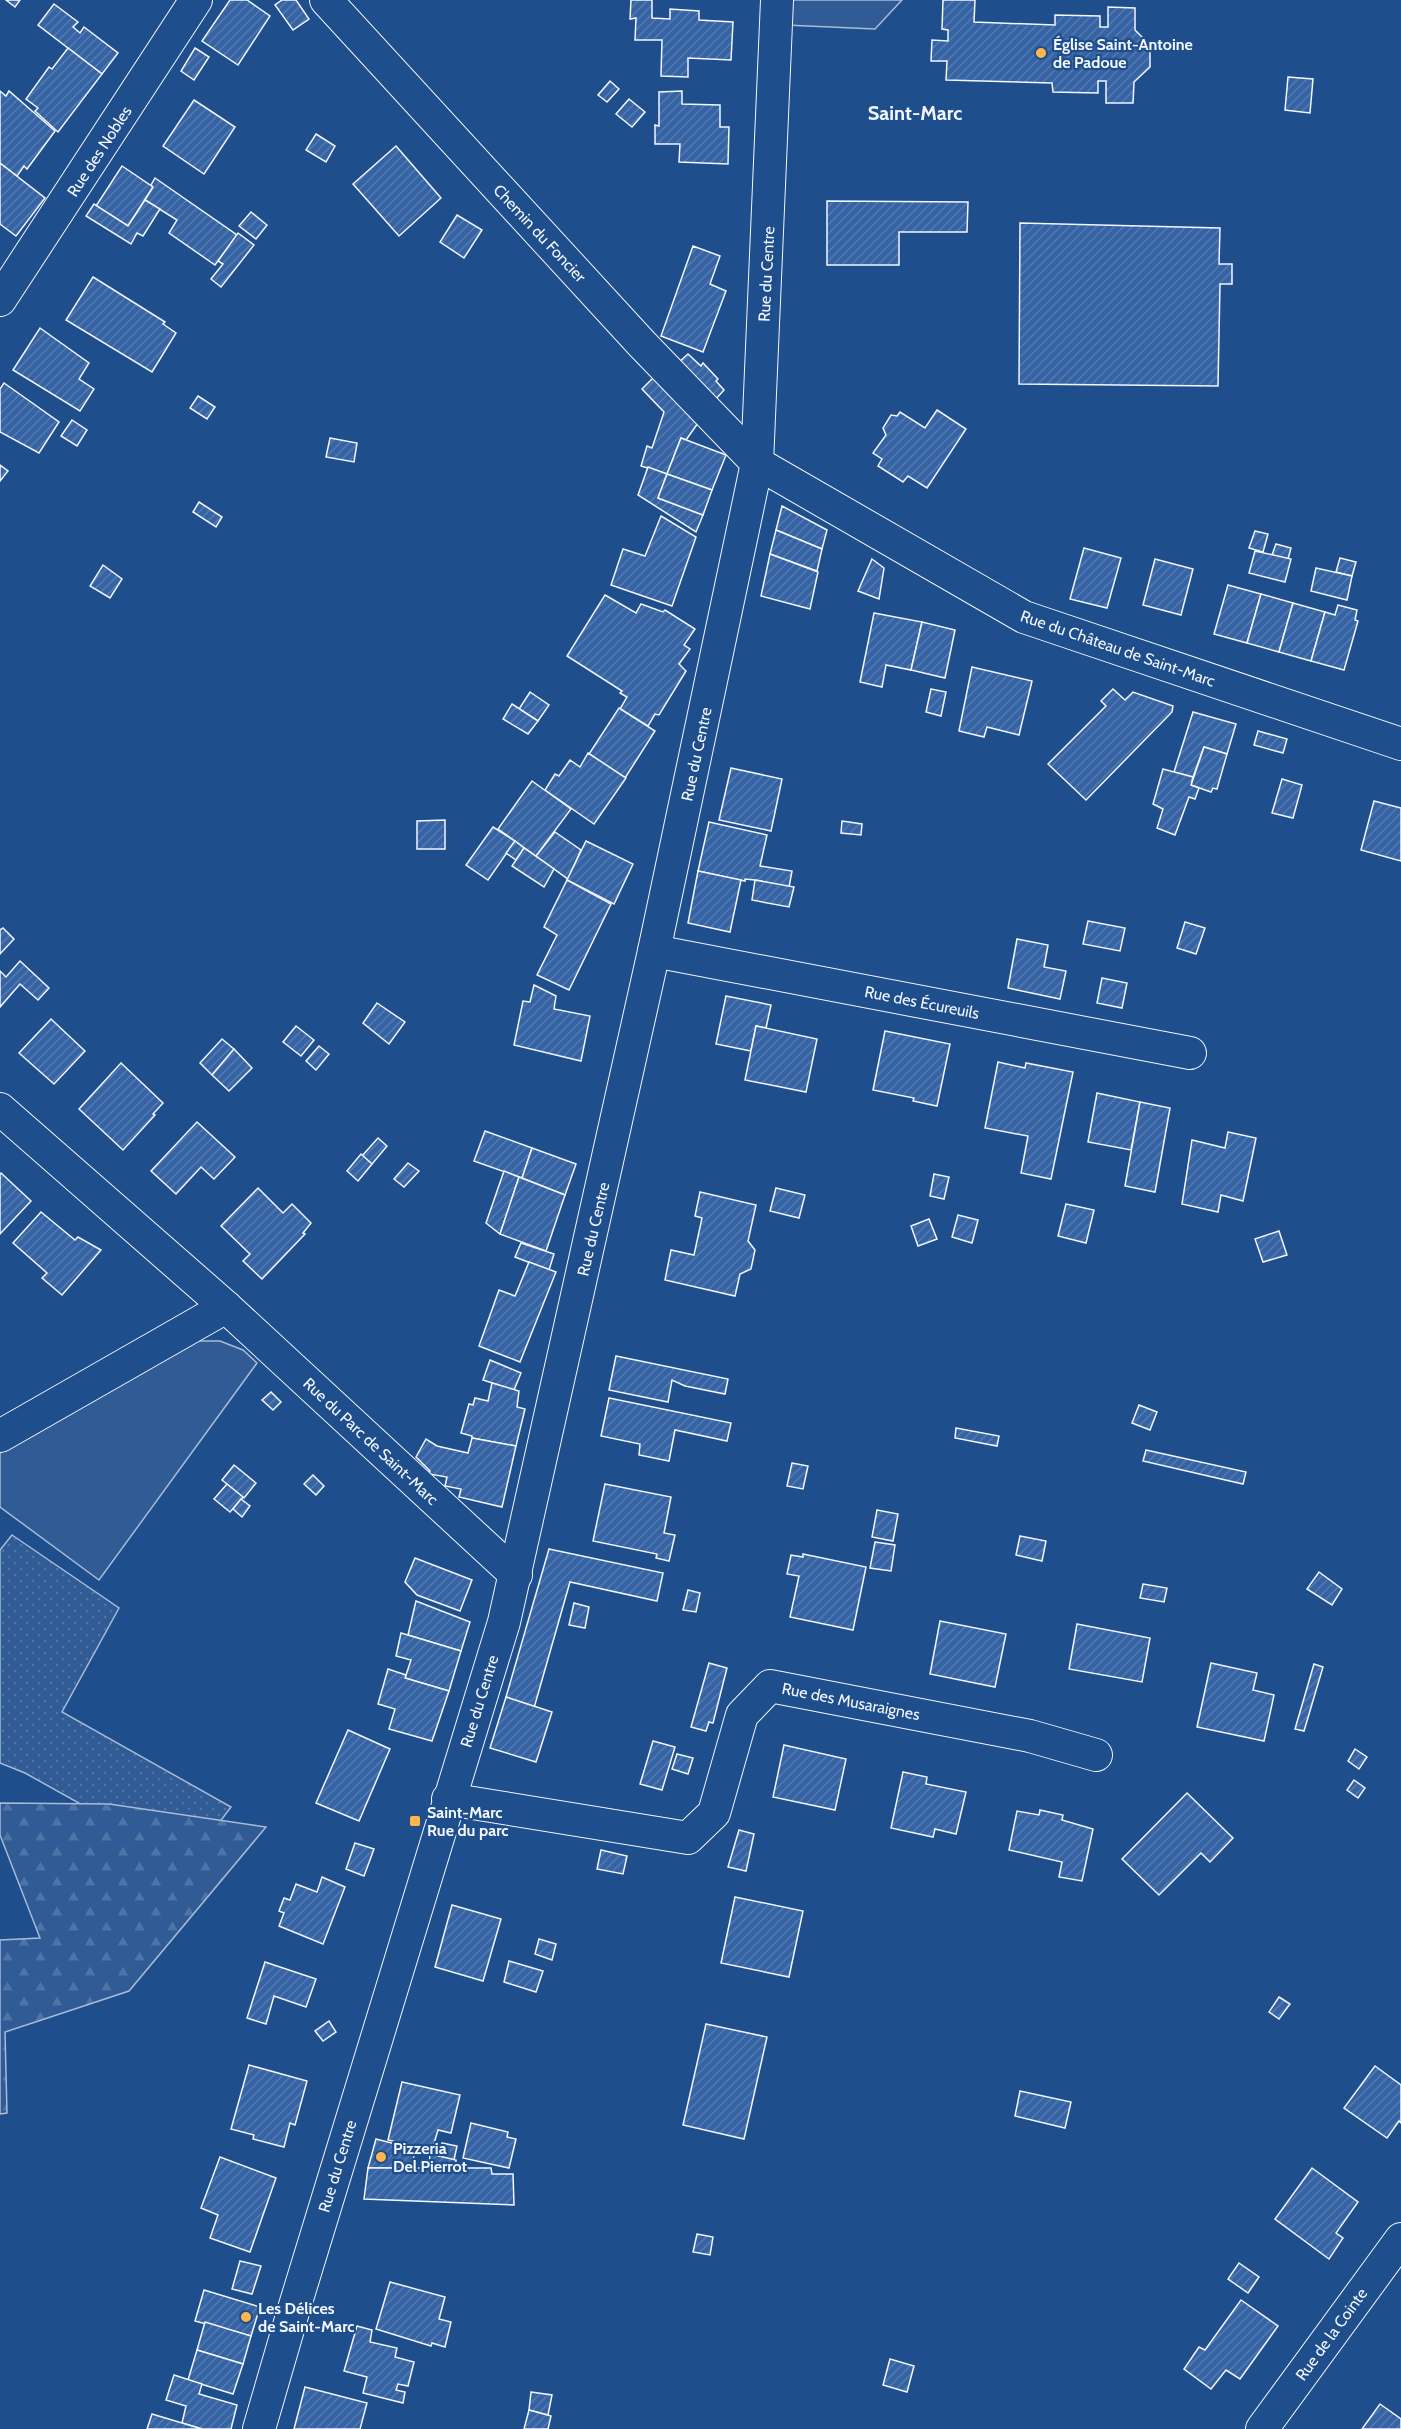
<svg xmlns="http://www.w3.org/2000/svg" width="1401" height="2429" viewBox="0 0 1401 2429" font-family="Cabin,sans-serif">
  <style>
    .grass { fill: url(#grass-dots); stroke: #a8bbd7; stroke-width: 1.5 }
    .forest { fill: url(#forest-firs); stroke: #a8bbd7; stroke-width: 1.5 }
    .built { fill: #305b95; stroke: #a8bbd7; stroke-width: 1.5 }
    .building { fill: url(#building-hatch); stroke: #f2f6ff; stroke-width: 1.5 }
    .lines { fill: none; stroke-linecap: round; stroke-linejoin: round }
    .street-casing { stroke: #f2f6ff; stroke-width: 34 }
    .street { stroke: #1f4e8c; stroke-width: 32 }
    .poi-dot { fill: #ffb74d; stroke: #1f4e8c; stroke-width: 2 }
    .labels { text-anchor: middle; stroke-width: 4.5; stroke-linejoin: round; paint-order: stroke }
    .poi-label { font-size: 16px; font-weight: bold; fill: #f2f6ff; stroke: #1f4e8c; text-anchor: start }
    .street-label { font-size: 16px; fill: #f2f6ff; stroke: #1f4e8c }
    .quarter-label { font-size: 20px; font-weight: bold; fill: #f2f6ff; stroke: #1f4e8c }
  </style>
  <defs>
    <pattern id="grass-dots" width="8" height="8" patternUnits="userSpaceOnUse" patternTransform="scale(1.5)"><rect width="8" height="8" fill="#305b95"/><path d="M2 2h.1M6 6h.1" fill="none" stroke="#4e73a5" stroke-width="1.8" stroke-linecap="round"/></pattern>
    <pattern id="forest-firs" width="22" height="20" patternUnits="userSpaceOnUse" patternTransform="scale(1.5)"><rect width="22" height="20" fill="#305b95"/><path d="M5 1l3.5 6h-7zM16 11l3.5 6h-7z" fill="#4e73a5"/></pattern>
    <pattern id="building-hatch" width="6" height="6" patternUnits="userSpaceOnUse" patternTransform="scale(1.5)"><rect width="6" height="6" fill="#3563a3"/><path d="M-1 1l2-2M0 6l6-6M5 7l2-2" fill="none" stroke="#537ab1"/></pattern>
  </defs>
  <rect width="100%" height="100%" fill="#1f4e8c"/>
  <path class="grass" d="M12 1535 119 1608 62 1712 231 1807 188 1864 25 1773 0 1763V1550Z"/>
  <path class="forest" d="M0 1803 109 1804 266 1827 129 1991 5 2032 7 2113 0 2114V1940L40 1938 0 1835Z"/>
  <g class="built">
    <path d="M789 0H902L875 29 785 25Z"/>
    <path d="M188 1341H220L243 1350 257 1363 99 1580 0 1507V1448Z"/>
  </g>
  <g class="building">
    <path d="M6 0H20L15 7Z"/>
    <path d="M230 0H247L270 16 238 65 202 41Z"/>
    <path d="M282 0H296L309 19 293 30 275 5Z"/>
    <path d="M631 0H652V18L670 19V9L699 11V20L733 22 731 60 688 58V77L661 76 662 40H635L636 18 630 19Z"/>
    <path d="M943 0H975L974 22 1055 25V15L1100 16V27H1108V7L1135 8V30L1150 45V67L1134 82 1133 103H1106V81H1098V93L1053 92 1052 83 946 80 947 61H931L932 40 948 41V30L942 29Z"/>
    <path d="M54 4 78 22 73 27 80 33 84 27 118 53 102 74 38 25Z"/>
    <path d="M68 48 102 74 58 132 35 111 38 108 26 99 49 67 52 69Z"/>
    <path d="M195 48 209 57 194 80 181 71Z"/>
    <path d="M1288 77 1313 79 1310 113 1285 110Z"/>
    <path d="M610 81 619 89 607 102 598 95Z"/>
    <path d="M0 91 6 96 9 91 55 131 27 169 24 166 17 176 0 163Z"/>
    <path d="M682 91V104L720 105V127H729L728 164 679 162 680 144H655V125L659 126V92Z"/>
    <path d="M629 99 645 112 632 127 616 114Z"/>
    <path d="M194 100 235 127 204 174 163 146Z"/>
    <path d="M316 134 335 146 326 162 306 150Z"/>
    <path d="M396 146 441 198 399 236 353 184Z"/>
    <path d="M0 163 45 198 16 236 0 224Z"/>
    <path d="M122 166 153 187 128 226 96 206Z"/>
    <path d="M155 178 237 235 215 265 169 233 177 220 145 200 153 187 151 185Z"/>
    <path d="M145 200 160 209 143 236 137 233 131 244 86 216 94 204 128 226Z"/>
    <path d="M827 201 968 202 967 232H899V265H827Z"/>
    <path d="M251 212 267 225 256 239 239 226Z"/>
    <path d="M457 215 482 230 464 258 440 242Z"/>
    <path d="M1020 223 1220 228 1219 264H1232V284H1220L1218 386 1019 384Z"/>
    <path d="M238 233 254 245 221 287 211 279 223 264 218 261Z"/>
    <path d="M693 246 720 256 710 284 726 291 703 352 661 336Z"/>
    <path d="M93 277 165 322 163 324 176 333 152 372 66 320Z"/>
    <path d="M40 328 89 363 79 379 94 389 80 411 13 370Z"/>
    <path d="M688 354 701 366 703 363 718 379 716 381 724 390 715 400 678 363Z"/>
    <path d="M655 376 698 423 686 440 681 438 667 474 641 466 647 446 652 448 664 412 642 389Z"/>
    <path d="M4 383 59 422 39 453 0 432V389Z"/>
    <path d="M198 396 215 407 207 419 190 408Z"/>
    <path d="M937 410 966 429 927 488 908 476 903 482 878 466 882 459 873 453 886 435 883 428 891 415 897 416 900 412 925 428Z"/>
    <path d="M72 420 87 430 77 446 61 436Z"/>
    <path d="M330 438 357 443 354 462 326 457Z"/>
    <path d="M681 438 726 455 712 490 667 474Z"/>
    <path d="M0 465 8 471 0 481Z"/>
    <path d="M648 467 667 474 658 498 703 515 696 532 638 495Z"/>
    <path d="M667 474 712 490 703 515 658 498Z"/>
    <path d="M199 502 222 517 216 527 193 512Z"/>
    <path d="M782 506 827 530 822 549 776 530Z"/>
    <path d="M661 516 696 537 672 606 611 585 623 549 645 556Z"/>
    <path d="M776 530 822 549 817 571 770 554Z"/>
    <path d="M1255 531 1268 534 1263 552 1249 548Z"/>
    <path d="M1276 544 1291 548 1288 559 1272 555Z"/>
    <path d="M1084 548 1121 558 1107 608 1070 599Z"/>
    <path d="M1255 551 1291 559 1285 582 1249 573Z"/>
    <path d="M770 554 818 572 810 609 761 596Z"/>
    <path d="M1340 558 1356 562 1352 576 1336 572Z"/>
    <path d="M872 559 884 568 879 599 858 591Z"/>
    <path d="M1155 559 1193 569 1181 615 1143 605Z"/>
    <path d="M103 565 122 579 110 598 90 586Z"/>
    <path d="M1316 568 1352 576 1347 600 1311 591Z"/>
    <path d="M1228 585 1261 594 1247 643 1214 634Z"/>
    <path d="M1261 594 1293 603 1279 652 1247 643Z"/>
    <path d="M605 595 636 613 641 604 663 612 665 610 695 629 684 645 690 649 679 664 686 671 659 715 655 714 648 726 620 709 627 697 620 693 622 691 567 656Z"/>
    <path d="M1293 603 1325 612 1311 661 1279 652Z"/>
    <path d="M1338 605 1357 610 1355 620 1358 621 1344 670 1311 661 1325 612 1335 615Z"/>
    <path d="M874 613 922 622 911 670 886 665 882 687 860 682Z"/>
    <path d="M922 622 955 630 945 678 911 670Z"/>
    <path d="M972 667 1032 681 1019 735 987 727 984 737 959 731Z"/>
    <path d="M931 689 946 692 941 716 926 712Z"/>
    <path d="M1113 689 1125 700 1133 692 1173 706 1172 712 1086 800 1048 764 1106 706 1101 701Z"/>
    <path d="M530 692 549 705 538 721 519 709Z"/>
    <path d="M512 704 538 721 528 734 503 719Z"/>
    <path d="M619 708 655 731 625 778 589 754Z"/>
    <path d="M1193 712 1236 724 1227 754 1204 747 1193 777 1174 772Z"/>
    <path d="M1258 731 1287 739 1283 753 1254 745Z"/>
    <path d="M1204 747 1227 754 1217 789 1213 788 1211 792 1191 785Z"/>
    <path d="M588 753 626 778 594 824 545 790 555 774 559 776 570 760 580 767Z"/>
    <path d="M731 768 782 779 771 831 719 820Z"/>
    <path d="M1163 769 1193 777 1191 785 1199 788 1195 799 1189 797 1175 835 1157 828 1163 809 1153 804Z"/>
    <path d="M1282 779 1302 785 1293 818 1272 813Z"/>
    <path d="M532 781 571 809 536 856 498 829Z"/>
    <path d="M1374 801 1401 808V861L1361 850Z"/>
    <path d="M445 820V849H417V821Z"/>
    <path d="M842 821 862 824 861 835 841 833Z"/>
    <path d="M709 822 767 835 760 866 792 871 789 887 755 880 745 879V881L698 871Z"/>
    <path d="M493 827 515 841 488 880 466 865Z"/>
    <path d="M555 832 581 850 568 879 536 856Z"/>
    <path d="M515 841 524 848 516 860 506 853Z"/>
    <path d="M586 841 633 864 614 904 567 880Z"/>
    <path d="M524 848 554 869 544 887 512 866Z"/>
    <path d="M698 871 741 880 730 932 688 923Z"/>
    <path d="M567 880 611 904 569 990 537 975 557 935 544 927Z"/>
    <path d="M755 880 794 887 789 907 752 900Z"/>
    <path d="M1088 921 1125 928 1120 951 1083 944Z"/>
    <path d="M1185 922 1205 928 1196 954 1177 948Z"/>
    <path d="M3 928 14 939 0 954V930Z"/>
    <path d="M1017 939 1048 945 1044 967 1066 971 1060 999 1008 988Z"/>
    <path d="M20 961 49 988 38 1000 20 984 0 1007V971L6 977Z"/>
    <path d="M1102 978 1127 983 1122 1008 1097 1003Z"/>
    <path d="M534 985 556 996 554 1009 590 1016 581 1061 514 1045 523 1001 530 1002Z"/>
    <path d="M726 996 771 1005 766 1028 756 1026 751 1051 716 1044Z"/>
    <path d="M377 1003 405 1022 389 1044 363 1023Z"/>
    <path d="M51 1019 85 1051 54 1084 19 1053Z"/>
    <path d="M296 1026 314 1040 301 1056 283 1042Z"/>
    <path d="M756 1026 817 1039 806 1092 745 1080Z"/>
    <path d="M885 1031 950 1044 937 1106 913 1101 914 1098 873 1090Z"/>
    <path d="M222 1039 234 1049 212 1075 200 1063Z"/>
    <path d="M319 1046 329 1054 316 1070 306 1061Z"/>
    <path d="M234 1049 252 1068 229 1091 212 1075Z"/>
    <path d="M998 1062 1025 1068 1026 1063 1073 1072 1051 1179 1021 1173 1028 1136 985 1128Z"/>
    <path d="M121 1063 163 1103 153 1114 155 1115 123 1150 79 1109Z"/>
    <path d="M1097 1093 1140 1102 1131 1150 1088 1142Z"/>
    <path d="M1140 1102 1170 1108 1155 1192 1125 1186Z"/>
    <path d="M197 1122 235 1157 214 1179 201 1167 176 1194 151 1171Z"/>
    <path d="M485 1131 532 1148 522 1178 474 1161Z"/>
    <path d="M1228 1132 1256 1138 1243 1201 1221 1195 1218 1212 1182 1204 1192 1140 1225 1148Z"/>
    <path d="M378 1138 387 1146 372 1164 362 1156Z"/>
    <path d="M532 1148 576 1164 565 1195 522 1178Z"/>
    <path d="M361 1154 372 1164 358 1181 347 1171Z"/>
    <path d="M408 1163 419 1171 404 1187 394 1179Z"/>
    <path d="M504 1171 519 1177 500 1234 486 1223Z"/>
    <path d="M1 1173 31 1201 0 1234V1174Z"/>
    <path d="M934 1174 949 1177 944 1199 930 1196Z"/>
    <path d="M519 1177 565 1195 546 1251 500 1234Z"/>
    <path d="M258 1188 283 1213 292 1204 311 1223 303 1233 305 1234 262 1279 243 1261 250 1254 221 1226Z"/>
    <path d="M776 1188 805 1195 799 1218 770 1211Z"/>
    <path d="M700 1192 756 1205 748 1241 755 1250 751 1269 740 1274 735 1296 665 1280 671 1250 694 1255 702 1218 695 1216Z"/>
    <path d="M1066 1204 1094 1210 1086 1243 1058 1236Z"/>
    <path d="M41 1212 75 1240 78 1237 101 1250 62 1295 42 1278 47 1273 13 1243Z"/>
    <path d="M958 1215 978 1220 972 1243 952 1237Z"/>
    <path d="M929 1219 937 1239 918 1246 911 1226Z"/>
    <path d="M1279 1231 1287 1255 1263 1262 1255 1239Z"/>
    <path d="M521 1243 554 1254 549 1270 515 1257Z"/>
    <path d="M529 1262 556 1272 520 1362 479 1346 499 1290 515 1296Z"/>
    <path d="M616 1356 728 1379 725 1394 685 1386 672 1380 668 1402 609 1390Z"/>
    <path d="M490 1360 521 1373 514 1390 483 1380Z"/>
    <path d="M492 1383 519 1391 517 1407 525 1409 516 1446 472 1438V1436L461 1433 469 1404 473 1405 475 1398 488 1401Z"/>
    <path d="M271 1392 281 1402 273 1410 262 1400Z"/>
    <path d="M609 1398 731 1423 727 1441 675 1430 669 1461 639 1455 640 1444 601 1436Z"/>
    <path d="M1139 1405 1157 1412 1150 1430 1132 1423Z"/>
    <path d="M956 1428 999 1436 997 1446 955 1438Z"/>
    <path d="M472 1438 516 1446 502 1507 459 1497 461 1489 445 1486 447 1477 429 1474 430 1471 416 1457 426 1439 437 1446 468 1453Z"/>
    <path d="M1146 1450 1246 1472 1243 1484 1143 1461Z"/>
    <path d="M792 1463 808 1466 803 1489 787 1486Z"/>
    <path d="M234 1465 256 1483 244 1498 222 1480Z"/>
    <path d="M313 1475 324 1486 316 1495 304 1484Z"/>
    <path d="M227 1484 243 1497 230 1512 214 1499Z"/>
    <path d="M605 1484 671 1497 664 1533 675 1535 669 1561 656 1558 657 1554 593 1541Z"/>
    <path d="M241 1499 250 1506 242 1517 233 1509Z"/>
    <path d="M877 1510 898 1514 893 1541 872 1537Z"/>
    <path d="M1020 1536 1046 1541 1042 1561 1016 1555Z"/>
    <path d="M875 1542 895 1545 891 1571 870 1568Z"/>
    <path d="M549 1549 663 1573 657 1601 570 1582 534 1708 506 1697Z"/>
    <path d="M803 1554 866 1567 853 1630 790 1617 799 1576 787 1574 791 1555 803 1557Z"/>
    <path d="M415 1558 472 1580 460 1611 417 1595 405 1582Z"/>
    <path d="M1319 1572 1342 1589 1332 1605 1307 1589Z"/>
    <path d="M1143 1584 1167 1588 1164 1602 1140 1598Z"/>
    <path d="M688 1590 700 1593 696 1612 683 1610Z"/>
    <path d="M416 1601 470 1622 461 1651 408 1635Z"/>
    <path d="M574 1603 589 1607 585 1628 569 1625Z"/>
    <path d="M940 1621 1006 1634 995 1687 930 1674Z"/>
    <path d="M1077 1624 1150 1638 1142 1682 1069 1669Z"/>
    <path d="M401 1633 461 1651 449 1691 405 1678 411 1660 396 1656Z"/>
    <path d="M709 1663 727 1668 713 1723 709 1722 706 1731 691 1727Z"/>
    <path d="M1211 1663 1257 1673 1253 1690 1274 1695 1264 1741 1197 1727Z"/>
    <path d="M1314 1664 1323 1667 1304 1731 1295 1729Z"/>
    <path d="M388 1669 406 1675 405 1678 449 1691 432 1741 389 1729 395 1709 378 1704Z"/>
    <path d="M506 1697 552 1712 536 1762 490 1748Z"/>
    <path d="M348 1730 390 1749 359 1821 316 1803Z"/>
    <path d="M653 1741 675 1747 662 1790 640 1784Z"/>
    <path d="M784 1745 846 1759 835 1810 773 1797Z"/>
    <path d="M1355 1749 1367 1757 1359 1769 1348 1761Z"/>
    <path d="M677 1754 693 1758 688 1774 672 1769Z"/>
    <path d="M903 1772 927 1777 926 1784 966 1792 956 1834 935 1829 933 1837 891 1828Z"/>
    <path d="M1354 1780 1365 1788 1358 1798 1347 1790Z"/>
    <path d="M1187 1793 1233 1838 1210 1862 1201 1853 1159 1895 1122 1859Z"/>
    <path d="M1040 1810 1063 1815 1062 1820 1093 1829 1082 1881 1059 1877 1062 1862 1009 1850 1017 1811 1039 1815Z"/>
    <path d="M739 1830 754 1834 746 1871 728 1867Z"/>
    <path d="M355 1843 374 1849 364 1876 346 1869Z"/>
    <path d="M601 1850 627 1856 623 1874 597 1869Z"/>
    <path d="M322 1877 345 1887 323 1944 279 1926 284 1913 279 1911 284 1898 290 1900 296 1884 317 1892Z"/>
    <path d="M735 1897 803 1911 789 1977 721 1963Z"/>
    <path d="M452 1905 501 1919 483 1981 435 1967Z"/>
    <path d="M539 1939 556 1944 552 1960 535 1954Z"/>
    <path d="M509 1961 543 1971 536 1992 504 1982Z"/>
    <path d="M265 1962 316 1979 306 2007 274 1996 266 2024 247 2018Z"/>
    <path d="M1279 1997 1290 2004 1279 2019 1269 2012Z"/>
    <path d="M329 2021 336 2032 323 2041 315 2031Z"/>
    <path d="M706 2024 767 2037 744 2139 683 2125Z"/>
    <path d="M249 2065 307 2081 295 2125 290 2123 284 2147 253 2139 254 2135 231 2129Z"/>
    <path d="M1375 2066 1401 2085V2123L1399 2121 1387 2138 1344 2108Z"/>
    <path d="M402 2082 460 2095 451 2133 438 2130 432 2150 388 2140Z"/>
    <path d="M1020 2091 1071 2102 1065 2128 1015 2116Z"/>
    <path d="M471 2123 508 2132 507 2137 516 2139 509 2168 463 2158Z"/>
    <path d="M376 2139 415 2149 412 2168H368Z"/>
    <path d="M442 2143 457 2146 454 2160 438 2157Z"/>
    <path d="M430 2154 456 2160V2168H429Z"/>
    <path d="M220 2157 276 2178 250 2252 210 2238 218 2215 201 2208Z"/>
    <path d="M368 2168H491L492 2174H513L514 2205 364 2199Z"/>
    <path d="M1312 2168 1358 2202 1336 2233 1343 2238 1329 2259 1275 2219Z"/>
    <path d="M697 2234 713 2237 710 2255 693 2252Z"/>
    <path d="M240 2261 261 2266 252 2294 232 2289Z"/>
    <path d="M1239 2263 1259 2277 1248 2293 1228 2279Z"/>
    <path d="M390 2282 445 2297 439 2319 451 2322 445 2347 432 2343 431 2346 376 2329Z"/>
    <path d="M204 2290 260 2307 251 2336 195 2321Z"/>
    <path d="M1241 2300 1278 2326 1240 2379 1226 2370 1211 2389 1184 2369 1199 2347 1205 2350Z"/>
    <path d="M205 2322 251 2336 243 2364 197 2350Z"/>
    <path d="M357 2326 372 2330 370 2342 397 2348 395 2357 414 2362 408 2386 398 2384 396 2390 405 2392 403 2403 363 2393 367 2377 344 2371Z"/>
    <path d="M197 2350 243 2364 233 2394 188 2380Z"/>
    <path d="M890 2359 914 2366 907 2392 883 2385Z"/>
    <path d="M174 2375 202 2384 199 2394 237 2405 231 2429H202L182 2423 186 2406 166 2400Z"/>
    <path d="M305 2387 367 2403 360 2429H294Z"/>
    <path d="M531 2392 552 2395 548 2415 529 2410Z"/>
    <path d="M1380 2404 1401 2419V2429H1362Z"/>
    <path d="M529 2410 551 2416 548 2429H524Z"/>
    <path d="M152 2414 202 2429H147Z"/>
  </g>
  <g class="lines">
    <defs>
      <g id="street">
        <path d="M326 0 642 344 757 463 1024 617 1401 744"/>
        <path d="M0 300 196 0"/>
        <path d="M654 951 1190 1053"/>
        <path d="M0 1109 226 1307 516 1575"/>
        <path d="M0 1436 226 1307"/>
        <path d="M448 1799 688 1838 714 1813 742 1715 770 1686 1030 1736 1096 1755"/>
        <path d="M259 2429 293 2312 504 1622 654 951 757 463 777 0"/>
        <path d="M1262 2429 1401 2239"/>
      </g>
    </defs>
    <use href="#street" class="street-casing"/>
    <use href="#street" class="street"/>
  </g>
  <g class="poi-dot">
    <circle cx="1041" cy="53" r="6"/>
    <rect x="409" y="1815" width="12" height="12" rx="3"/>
    <circle cx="381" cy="2157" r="6"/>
    <circle cx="246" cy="2317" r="6"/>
  </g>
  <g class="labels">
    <g class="poi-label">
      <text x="1053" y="50">Église Saint-Antoine<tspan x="1053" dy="18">de Padoue</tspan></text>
      <text x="427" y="1818">Saint-Marc<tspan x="427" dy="18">Rue du parc</tspan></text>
      <text x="393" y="2154">Pizzeria<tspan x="393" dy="18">Del Pierrot</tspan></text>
      <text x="258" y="2314">Les Délices<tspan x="258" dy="18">de Saint-Marc</tspan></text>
    </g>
    <g class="street-label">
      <text transform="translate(99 151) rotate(-57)" y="6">Rue des Nobles</text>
      <text transform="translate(540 233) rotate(47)" y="6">Chemin du Foncier</text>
      <text transform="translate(766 274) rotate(-87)" y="6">Rue du Centre</text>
      <text transform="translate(1118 648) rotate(19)" y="6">Rue du Château de Saint-Marc</text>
      <text transform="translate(696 754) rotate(-78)" y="6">Rue du Centre</text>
      <text transform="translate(922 1002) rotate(11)" y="6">Rue des Écureuils</text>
      <text transform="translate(593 1229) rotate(-77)" y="6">Rue du Centre</text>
      <text transform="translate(371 1441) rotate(43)" y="6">Rue du Parc de Saint-Marc</text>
      <text transform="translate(479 1701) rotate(-73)" y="6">Rue du Centre</text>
      <text transform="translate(851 1701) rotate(11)" y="6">Rue des Musaraignes</text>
      <text transform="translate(337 2166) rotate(-73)" y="6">Rue du Centre</text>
      <text transform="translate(1331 2334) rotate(-54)" y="6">Rue de la Cointe</text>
    </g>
    <g class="quarter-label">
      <text x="915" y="120">Saint-Marc</text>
    </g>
  </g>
</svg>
